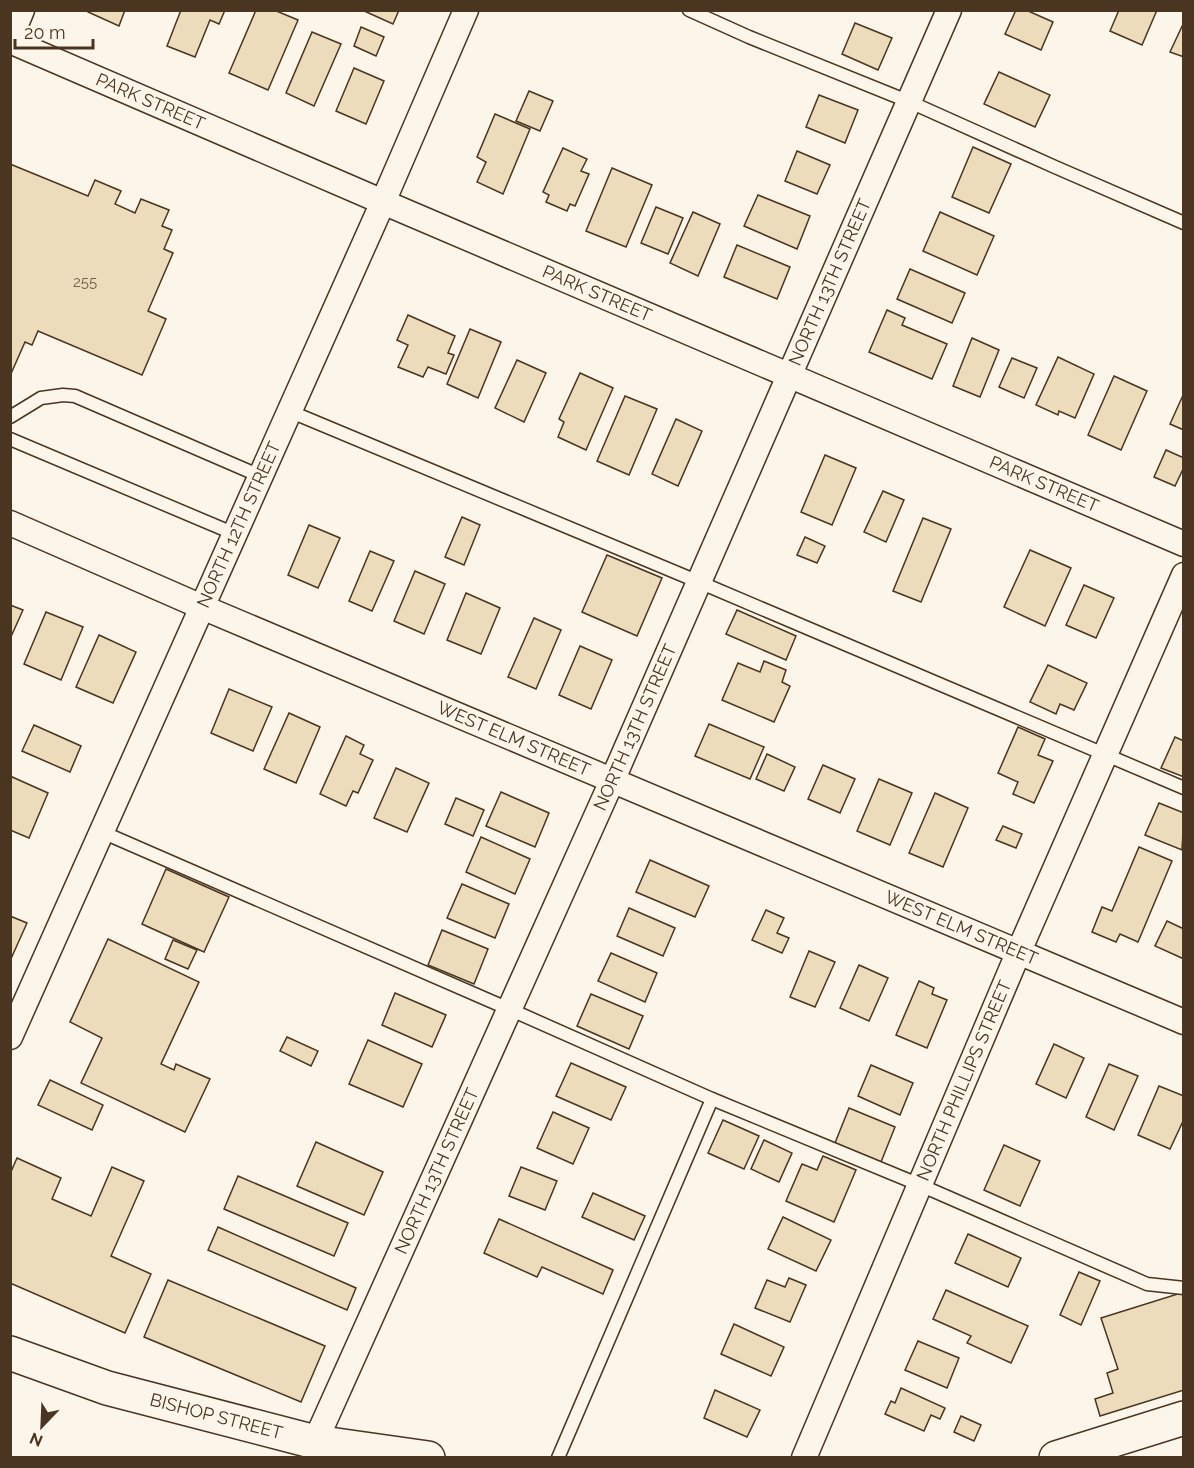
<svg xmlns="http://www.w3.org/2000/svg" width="1194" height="1468" viewBox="0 0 1194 1468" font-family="Raleway,sans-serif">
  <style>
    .building { fill: #ecdcbc; stroke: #4a3520; stroke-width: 1.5 }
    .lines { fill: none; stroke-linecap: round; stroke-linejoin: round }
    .lane-casing { stroke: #4a3520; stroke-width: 15 }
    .street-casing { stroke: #4a3520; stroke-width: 27 }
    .secondary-casing { stroke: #4a3520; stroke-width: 36 }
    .lane { stroke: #fbf6e9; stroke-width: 12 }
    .street { stroke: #fbf6e9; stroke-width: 24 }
    .secondary { stroke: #fbf6e9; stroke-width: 33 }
    .labels { text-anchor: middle; stroke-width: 4.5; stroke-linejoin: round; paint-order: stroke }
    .number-label { font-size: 15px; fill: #725f47 }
    .street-label { font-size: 18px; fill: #4a3520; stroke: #fbf6e9 }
  </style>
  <rect width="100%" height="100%" fill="#fbf6e9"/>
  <g class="building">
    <path d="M88 10H125L119 26 88 12Z"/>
    <path d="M181 10H225L219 24 210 20 195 57 167 46Z"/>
    <path d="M256 10H274L298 20 268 90 229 73Z"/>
    <path d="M362 10H399L393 24Z"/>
    <path d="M1016 10H1026L1053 22 1041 50 1005 34Z"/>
    <path d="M1119 10H1157L1142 45 1110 31Z"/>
    <path d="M1184 22V57L1170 52Z"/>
    <path d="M855 23 892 38 878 70 842 54Z"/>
    <path d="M361 27 384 37 376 56 354 46Z"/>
    <path d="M312 32 341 44 314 106 286 93Z"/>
    <path d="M354 68 384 81 366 124 336 111Z"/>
    <path d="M999 72 1050 95 1035 127 984 104Z"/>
    <path d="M529 91 553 101 540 131 516 121Z"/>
    <path d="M819 95 858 110 845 143 806 127Z"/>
    <path d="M495 114 530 129 503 194 477 182 486 162 477 157Z"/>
    <path d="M973 147 1011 164 989 213 952 197Z"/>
    <path d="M563 148 587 159 581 171 589 174 575 206 570 204 567 211 546 202 549 195 543 192Z"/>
    <path d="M797 151 830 165 817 194 785 181Z"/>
    <path d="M10 164 88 196 95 180 121 191 115 204 135 213 141 199 169 210 162 226 172 230 164 249 173 253 148 311 166 319 142 375 38 331 32 345 25 342 10 376Z"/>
    <path d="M612 168 652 185 626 247 586 231Z"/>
    <path d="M758 195 810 216 797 249 744 226Z"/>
    <path d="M656 207 683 218 668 254 641 243Z"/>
    <path d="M693 212 720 224 698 276 670 263Z"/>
    <path d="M940 212 994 236 977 275 923 251Z"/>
    <path d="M737 245 790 267 777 299 724 277Z"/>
    <path d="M910 269 965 293 952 323 897 299Z"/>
    <path d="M887 310 905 318 902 325 947 344 932 379 869 352Z"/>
    <path d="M408 315 455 336 448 353 454 355 446 374 428 367 423 377 398 367 408 345 397 340Z"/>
    <path d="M470 329 501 342 478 398 447 384Z"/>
    <path d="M972 338 999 350 980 397 953 386Z"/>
    <path d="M1058 357 1094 374 1075 418 1059 411 1058 415 1036 405Z"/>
    <path d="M1012 358 1037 368 1024 398 999 387Z"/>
    <path d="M517 360 546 373 524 422 495 408Z"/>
    <path d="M580 373 613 388 586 450 558 437 564 422 559 419Z"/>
    <path d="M1114 376 1147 391 1121 450 1088 435Z"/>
    <path d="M1184 393V430L1170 424Z"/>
    <path d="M625 396 657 409 629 475 597 461Z"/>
    <path d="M676 419 702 431 678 486 652 474Z"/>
    <path d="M1166 450 1184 458V467L1175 486 1154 477Z"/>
    <path d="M825 455 856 468 832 525 801 512Z"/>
    <path d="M883 491 904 500 886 542 864 532Z"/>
    <path d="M462 517 480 525 464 565 445 557Z"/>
    <path d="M923 518 951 529 921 602 893 591Z"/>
    <path d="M309 525 340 538 318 588 288 575Z"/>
    <path d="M805 537 825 546 817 563 797 555Z"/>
    <path d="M1030 550 1071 568 1045 626 1004 607Z"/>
    <path d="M370 551 394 561 372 611 349 601Z"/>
    <path d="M607 555 662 578 637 636 582 612Z"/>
    <path d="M415 571 445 584 424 634 394 621Z"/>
    <path d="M1084 585 1114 598 1096 638 1066 625Z"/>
    <path d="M466 593 500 608 481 654 447 640Z"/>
    <path d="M10 605 23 610 10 639Z"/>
    <path d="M737 610 796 636 786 660 726 634Z"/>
    <path d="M46 612 83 627 61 680 24 664Z"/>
    <path d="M534 618 561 630 536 689 508 677Z"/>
    <path d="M99 635 136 652 113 703 76 687Z"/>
    <path d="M580 646 612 660 591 709 559 695Z"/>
    <path d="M764 661 786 670 782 682 790 686 774 722 722 700 738 663 760 672Z"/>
    <path d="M1048 665 1087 683 1074 710 1060 704 1056 714 1030 702Z"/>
    <path d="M229 689 272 707 253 751 211 733Z"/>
    <path d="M289 713 320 727 296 783 264 769Z"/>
    <path d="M709 724 764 747 750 779 695 756Z"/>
    <path d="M34 725 81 746 70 772 22 751Z"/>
    <path d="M1018 727 1045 739 1038 755 1053 761 1034 803 1013 794 1018 782 998 773Z"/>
    <path d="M346 736 364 745 360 754 373 760 358 793 353 791 346 806 320 794Z"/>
    <path d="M1175 737 1184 741V777L1161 768Z"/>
    <path d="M767 754 795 767 784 791 756 779Z"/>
    <path d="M823 765 855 779 840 813 808 799Z"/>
    <path d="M396 768 429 783 407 832 374 818Z"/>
    <path d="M10 776 48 793 29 838 10 830Z"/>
    <path d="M879 779 912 793 890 845 857 831Z"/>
    <path d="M501 792 549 813 535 847 486 826Z"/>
    <path d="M935 793 968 808 943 867 909 853Z"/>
    <path d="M456 798 484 810 473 836 445 824Z"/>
    <path d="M1159 803 1184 813 1182 850 1145 835Z"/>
    <path d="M1003 826 1022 834 1016 848 996 840Z"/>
    <path d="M481 837 530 859 515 894 466 872Z"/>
    <path d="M1139 847 1172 861 1138 942 1120 934 1116 942 1092 932 1102 907 1112 911Z"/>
    <path d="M650 860 709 886 695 917 636 892Z"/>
    <path d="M166 869 229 897 204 952 142 924Z"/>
    <path d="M462 884 509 904 495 938 447 918Z"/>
    <path d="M629 908 675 928 663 956 617 936Z"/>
    <path d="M766 910 784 918 777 933 789 938 782 953 752 940Z"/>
    <path d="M10 916 27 923 10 961Z"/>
    <path d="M1167 921 1184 929V959L1155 946Z"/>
    <path d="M442 930 488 949 474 984 428 965Z"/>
    <path d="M108 939 199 982 161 1064 174 1070 176 1064 210 1079 185 1132 81 1083 102 1038 70 1022Z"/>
    <path d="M173 940 197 950 188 969 165 959Z"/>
    <path d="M809 951 835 962 815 1007 790 997Z"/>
    <path d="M611 953 657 973 645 1002 598 981Z"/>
    <path d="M859 965 888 978 869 1021 840 1008Z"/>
    <path d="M919 981 934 988 932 994 947 1000 927 1048 896 1035Z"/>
    <path d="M395 993 446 1015 432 1047 382 1025Z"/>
    <path d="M591 994 643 1016 629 1049 577 1026Z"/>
    <path d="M287 1037 318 1051 311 1066 280 1051Z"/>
    <path d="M368 1040 422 1064 403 1107 349 1084Z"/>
    <path d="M1054 1044 1084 1058 1066 1098 1036 1084Z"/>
    <path d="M571 1063 626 1087 611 1120 556 1096Z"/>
    <path d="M1109 1064 1138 1076 1114 1130 1086 1117Z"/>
    <path d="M871 1065 913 1083 900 1115 858 1096Z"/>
    <path d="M50 1080 103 1105 92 1130 38 1105Z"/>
    <path d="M1159 1086 1184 1096V1119L1170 1149 1138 1135Z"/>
    <path d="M849 1108 895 1127 881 1162 835 1143Z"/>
    <path d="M553 1112 589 1128 573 1164 537 1148Z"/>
    <path d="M723 1120 759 1136 744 1169 708 1153Z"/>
    <path d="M764 1140 792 1153 779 1182 751 1169Z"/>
    <path d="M316 1142 383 1172 364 1215 297 1186Z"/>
    <path d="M1004 1145 1040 1161 1020 1206 984 1190Z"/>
    <path d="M823 1156 856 1170 834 1222 786 1201 802 1164 817 1170Z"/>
    <path d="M17 1158 61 1178 52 1199 91 1216 112 1167 144 1181 111 1256 151 1274 125 1333 10 1283V1174Z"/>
    <path d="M521 1167 557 1181 545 1210 509 1196Z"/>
    <path d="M238 1176 348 1223 334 1256 224 1209Z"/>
    <path d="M593 1193 645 1216 634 1240 582 1217Z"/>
    <path d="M783 1217 831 1240 816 1271 768 1249Z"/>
    <path d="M499 1219 613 1270 603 1294 542 1267 537 1277 484 1253Z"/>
    <path d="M218 1227 356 1288 347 1310 208 1250Z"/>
    <path d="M968 1234 1021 1258 1008 1287 955 1263Z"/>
    <path d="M1079 1272 1100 1281 1081 1325 1060 1315Z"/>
    <path d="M789 1278 806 1285 790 1322 755 1308 767 1280 785 1287Z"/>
    <path d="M168 1280 325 1346 301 1402 144 1337Z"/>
    <path d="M946 1290 1028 1326 1011 1363 967 1343 971 1336 933 1319Z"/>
    <path d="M1184 1292V1390L1100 1416 1095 1399 1113 1393 1107 1373 1118 1369 1101 1318Z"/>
    <path d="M734 1324 784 1347 771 1376 721 1354Z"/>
    <path d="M918 1341 959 1358 947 1388 905 1370Z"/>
    <path d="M901 1388 945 1408 940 1419 931 1415 924 1431 885 1414 891 1401 895 1403Z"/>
    <path d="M715 1390 760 1410 747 1437 704 1418Z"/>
    <path d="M961 1416 981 1425 974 1441 954 1432Z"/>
  </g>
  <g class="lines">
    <defs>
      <g id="lane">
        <path d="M689 10 749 37 910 102 1055 167 1184 223"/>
        <path d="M289 411 699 582 1184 788"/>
        <path d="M10 417 41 398 63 395 75 396 260 476"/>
        <path d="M10 439 235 534"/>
        <path d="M102 832 509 1009 712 1099 920 1185 1147 1284 1184 1288"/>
        <path d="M558 1458 712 1099"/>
      </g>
      <g id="street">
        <path d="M10 39 22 10"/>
        <path id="s1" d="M10 41 383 202 1184 544"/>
        <path id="s2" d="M10 523 202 607 1184 1022"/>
        <path id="s3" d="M10 1037 383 202 466 10"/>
        <path id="s4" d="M315 1442 612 781 949 10"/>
        <path id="s5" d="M804 1458 1019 951 1184 575"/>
      </g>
      <g id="secondary">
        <path id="s6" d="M10 1353 107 1388 315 1442 428 1458"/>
        <path d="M1056 1458 1184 1418"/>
      </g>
    </defs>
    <use href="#lane" class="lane-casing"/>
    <use href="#street" class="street-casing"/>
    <use href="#secondary" class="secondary-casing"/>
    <use href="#lane" class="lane"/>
    <use href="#street" class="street"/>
    <use href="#secondary" class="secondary"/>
  </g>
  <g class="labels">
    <g class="number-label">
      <text x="85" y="287">255</text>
    </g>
    <g class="street-label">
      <text dy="6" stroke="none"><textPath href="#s1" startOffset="153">PARK STREET</textPath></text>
      <text dy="6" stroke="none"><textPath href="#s4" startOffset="1269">NORTH 13TH STREET</textPath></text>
      <text dy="6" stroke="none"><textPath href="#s1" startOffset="639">PARK STREET</textPath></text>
      <text dy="6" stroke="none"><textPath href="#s1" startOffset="1125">PARK STREET</textPath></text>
      <text dy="6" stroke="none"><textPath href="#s3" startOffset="561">NORTH 12TH STREET</textPath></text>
      <text dy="6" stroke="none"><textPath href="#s4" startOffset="783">NORTH 13TH STREET</textPath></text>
      <text dy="6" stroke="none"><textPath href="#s2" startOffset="548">WEST ELM STREET</textPath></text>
      <text dy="6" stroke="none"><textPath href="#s2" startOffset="1034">WEST ELM STREET</textPath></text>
      <text dy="6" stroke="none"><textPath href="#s5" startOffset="410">NORTH PHILLIPS STREET</textPath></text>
      <text dy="6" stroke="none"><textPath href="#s4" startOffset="297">NORTH 13TH STREET</textPath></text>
      <text dy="6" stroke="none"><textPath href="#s6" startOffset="216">BISHOP STREET</textPath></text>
    </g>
  </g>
  <rect width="1194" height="1468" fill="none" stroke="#4a3520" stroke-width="24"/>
  <g transform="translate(42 1426) rotate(203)" stroke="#fbf6e9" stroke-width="4.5" paint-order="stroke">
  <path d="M0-4.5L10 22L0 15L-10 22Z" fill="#4a3520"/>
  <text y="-9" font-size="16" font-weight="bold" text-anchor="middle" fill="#4a3520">N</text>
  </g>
  <path d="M15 39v9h78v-9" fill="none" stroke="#4a3520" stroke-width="3"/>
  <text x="24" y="39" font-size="18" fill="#4a3520" stroke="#fbf6e9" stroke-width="4.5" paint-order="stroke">20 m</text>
</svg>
